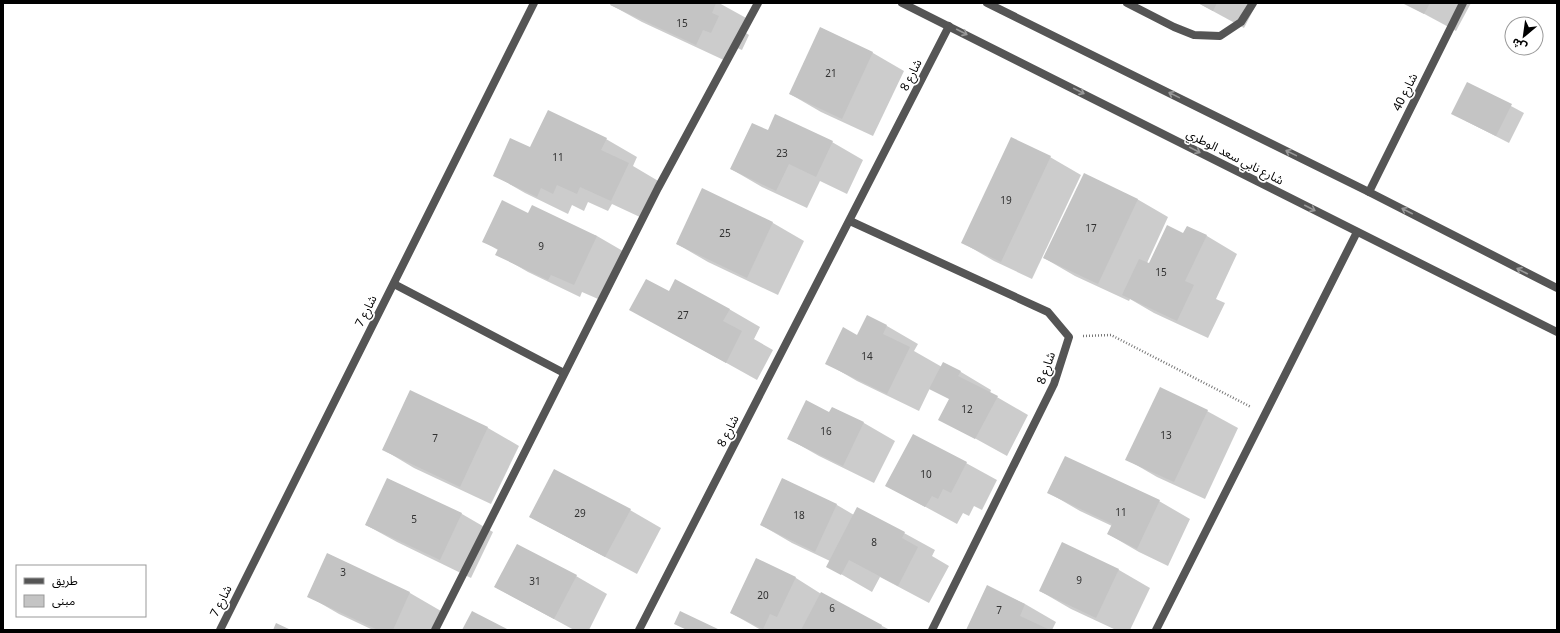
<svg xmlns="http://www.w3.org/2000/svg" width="1560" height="633" viewBox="0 0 1560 633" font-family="'Noto Sans','Noto Sans Arabic',sans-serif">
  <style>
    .shadow { fill: #0003 }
    .building { fill: #c4c4c4 }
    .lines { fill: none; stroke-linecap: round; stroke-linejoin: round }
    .path { stroke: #777; stroke-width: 2.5; stroke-dasharray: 1 2; stroke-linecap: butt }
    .service { stroke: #555; stroke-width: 8 }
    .minor { stroke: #555; stroke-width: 8 }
    .tertiary { stroke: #555; stroke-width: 8 }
    .oneway { stroke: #999 }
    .labels { text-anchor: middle; stroke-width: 3.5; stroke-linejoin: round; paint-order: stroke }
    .number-label { font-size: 10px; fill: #313131 }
    .street-label { font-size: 12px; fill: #000; stroke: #fff }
  </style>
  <rect width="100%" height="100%" fill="#fff"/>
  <g class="shadow">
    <path d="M612 3H719L748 19 743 31 749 35 742 50 735 47 728 62 642 22 611 5Z"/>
    <path d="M1198 3H1257L1244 28Z"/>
    <path d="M1404 3H1471L1456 31Z"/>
    <path d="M821 28 873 53 904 71 873 136 821 112 790 94Z"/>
    <path d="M1468 83 1524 113 1509 143 1466 121Z"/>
    <path d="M768 131 832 142 863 160 847 194 820 181 807 208 762 187 731 169Z"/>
    <path d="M606 139 637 157 633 166 660 182 642 218 612 204 608 211 588 202 584 211 572 205 568 214 525 193 494 175Z"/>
    <path d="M1050 157 1081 175 1032 279 994 261 963 243Z"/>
    <path d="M703 190 773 223 804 241 778 295 708 262 677 244Z"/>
    <path d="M1137 199 1168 217 1147 263 1150 265 1183 235 1187 227 1207 236 1237 254 1216 299 1225 303 1208 338 1154 313 1130 299 1129 301 1075 276 1044 258Z"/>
    <path d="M529 214 597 236 628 254 605 302 582 292 580 297 528 272 497 254 498 250 484 242Z"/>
    <path d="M669 293 729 309 760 327 754 339 773 350 757 380 662 327Z"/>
    <path d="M867 316 887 326 918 344 914 351 942 367 944 363 961 372 991 390 990 393 1028 415 1007 456 940 419 950 399 930 388 919 411 857 381 826 363 858 336Z"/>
    <path d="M411 392 488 428 519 446 491 504 414 468 384 450Z"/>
    <path d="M833 408 864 423 895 441 874 483 819 456 789 439 830 413Z"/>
    <path d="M1207 411 1238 428 1205 499 1157 477 1126 459Z"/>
    <path d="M966 463 997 480 982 510 974 506 969 516 963 513 957 524 887 486Z"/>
    <path d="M388 479 462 514 493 532 471 578 397 542 366 525Z"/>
    <path d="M783 479 837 505 854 515 904 533 935 550 932 556 949 566 929 603 880 577 872 592 827 566 830 561 792 543 761 525Z"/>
    <path d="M1049 493 1159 501 1190 519 1168 566 1139 552 1108 534 1112 526 1080 511Z"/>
    <path d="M630 510 661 528 637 574 530 517Z"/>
    <path d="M1062 543 1119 570 1150 588 1130 630H1116L1071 609 1040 591Z"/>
    <path d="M328 554 410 593 441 611 432 630H373L339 614 308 596Z"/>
    <path d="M757 559 796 578 826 597 890 630H761L731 613Z"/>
    <path d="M576 576 607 594 589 630H574L495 587Z"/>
    <path d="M987 587 1025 604 1056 622 1052 630H967Z"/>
  </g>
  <g class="building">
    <path d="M611 3H716L712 13 719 16 711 33 703 30 696 45 610 5Z"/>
    <path d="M1198 3H1217L1213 11Z"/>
    <path d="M1402 3H1430L1424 14Z"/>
    <path d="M820 27 873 52 842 119 789 94Z"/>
    <path d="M1467 82 1512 104 1496 136 1451 114Z"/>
    <path d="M548 110 607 138 601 150 629 163 611 201 580 187 577 194 557 185 553 194 541 188 537 197 493 176 510 138 530 147Z"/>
    <path d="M775 114 833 141 816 177 789 164 776 191 730 169 752 123 768 130Z"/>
    <path d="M1011 137 1051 156 1001 262 961 243Z"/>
    <path d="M1084 173 1138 199 1098 284 1043 258Z"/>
    <path d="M702 188 773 222 747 278 676 244Z"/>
    <path d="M502 200 528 213 532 205 597 236 574 285 551 275 548 280 495 255 498 249 482 242Z"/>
    <path d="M1167 225 1183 233 1187 226 1207 235 1185 281 1194 285 1177 321 1122 295 1139 259 1149 263Z"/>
    <path d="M646 279 669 291 675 279 730 309 723 321 742 331 726 363 629 310Z"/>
    <path d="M867 315 887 325 883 334 910 347 887 394 825 364 843 327 857 335Z"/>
    <path d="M943 362 961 371 958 376 998 396 975 439 938 420 949 399 929 389Z"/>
    <path d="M1160 387 1208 410 1174 482 1125 460Z"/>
    <path d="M410 390 488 427 460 487 382 450Z"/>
    <path d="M806 400 829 412 832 407 864 422 843 466 787 439Z"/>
    <path d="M913 434 967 462 951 493 943 489 938 499 932 496 925 507 885 486Z"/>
    <path d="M1065 456 1160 500 1137 549 1107 534 1112 524 1047 493Z"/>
    <path d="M554 469 631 509 605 557 529 517Z"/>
    <path d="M387 478 462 513 440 560 365 525Z"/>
    <path d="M782 478 837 504 815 552 760 525Z"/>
    <path d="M857 507 905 532 902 538 918 547 898 586 849 560 841 575 826 567Z"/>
    <path d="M1062 542 1119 569 1096 618 1039 591Z"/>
    <path d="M517 544 577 575 554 619 494 587Z"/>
    <path d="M327 553 410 592 393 630H378L307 597Z"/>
    <path d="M756 558 796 577 777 617 770 614 763 629 730 613Z"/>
    <path d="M987 585 1025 604 1020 616 1050 630H966Z"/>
    <path d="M821 592 882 625 880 630H801Z"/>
    <path d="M472 611 509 630H462Z"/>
    <path d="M680 611 720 630H687L674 624Z"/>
    <path d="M276 623 291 630H273Z"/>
  </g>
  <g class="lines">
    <path class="path" d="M1083 336 1111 335 1251 407"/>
    <path class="service" d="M394 284 564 373"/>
    <g class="minor">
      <path d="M1127 3 1174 27 1194 35 1220 36 1241 22 1253 3"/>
      <path d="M850 221 1048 312 1069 337 1054 384 932 630"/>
      <path d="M220 630 534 3"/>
      <path d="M435 630 658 188 758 3"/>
      <path d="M639 630 949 26"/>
    </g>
    <g class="tertiary">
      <path d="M902 3 1557 332"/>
      <path d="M987 3 1369 192 1557 288"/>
      <path d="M1369 192 1463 3"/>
      <path d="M1156 630 1357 232"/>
    </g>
  </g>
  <defs><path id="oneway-shaft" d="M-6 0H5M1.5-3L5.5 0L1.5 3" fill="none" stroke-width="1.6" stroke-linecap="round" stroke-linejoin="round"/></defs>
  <g class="oneway">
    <use href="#oneway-shaft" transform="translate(962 32) rotate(27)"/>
    <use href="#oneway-shaft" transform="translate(1079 91) rotate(27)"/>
    <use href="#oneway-shaft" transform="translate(1174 95) rotate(-154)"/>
    <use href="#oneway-shaft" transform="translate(1195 150) rotate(27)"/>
    <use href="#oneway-shaft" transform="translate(1291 153) rotate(-154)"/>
    <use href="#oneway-shaft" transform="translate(1310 208) rotate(27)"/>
    <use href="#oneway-shaft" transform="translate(1407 211) rotate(-153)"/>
    <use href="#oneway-shaft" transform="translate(1522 271) rotate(-153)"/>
  </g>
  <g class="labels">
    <g class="number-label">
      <text x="682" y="27">15</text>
      <text x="831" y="77">21</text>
      <text x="782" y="157">23</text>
      <text x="558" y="161">11</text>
      <text x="1006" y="204">19</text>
      <text x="1091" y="232">17</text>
      <text x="725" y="237">25</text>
      <text x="541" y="250">9</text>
      <text x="1161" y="276">15</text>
      <text x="683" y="319">27</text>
      <text x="867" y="360">14</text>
      <text x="967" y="413">12</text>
      <text x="826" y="435">16</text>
      <text x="1166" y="439">13</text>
      <text x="435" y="442">7</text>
      <text x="926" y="478">10</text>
      <text x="1121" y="516">11</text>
      <text x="580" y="517">29</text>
      <text x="799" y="519">18</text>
      <text x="414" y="523">5</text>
      <text x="874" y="546">8</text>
      <text x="343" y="576">3</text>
      <text x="1079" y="584">9</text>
      <text x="535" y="585">31</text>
      <text x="763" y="599">20</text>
      <text x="832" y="612">6</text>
      <text x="999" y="614">7</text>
    </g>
    <g class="street-label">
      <text transform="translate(911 75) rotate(-63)" y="4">شارع 8</text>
      <text transform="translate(1405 92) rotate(-63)" y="4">شارع 40</text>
      <text transform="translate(1235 157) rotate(27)" y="4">شارع نابي سعد الوطري</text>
      <text transform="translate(366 311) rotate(-63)" y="4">شارع 7</text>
      <text transform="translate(1046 368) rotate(-71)" y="4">شارع 8</text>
      <text transform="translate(728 431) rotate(-63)" y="4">شارع 8</text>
      <text transform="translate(221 601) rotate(-63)" y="4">شارع 7</text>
    </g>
  </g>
  <rect width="1560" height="633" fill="none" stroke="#000000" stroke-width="8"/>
  <rect x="16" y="565" width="130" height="52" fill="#ffffff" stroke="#999999"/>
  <rect x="24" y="578" width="20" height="6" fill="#555555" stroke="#999999"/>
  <text x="52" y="585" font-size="12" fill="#000000">طريق</text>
  <rect x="24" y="595" width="20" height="12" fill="#c4c4c4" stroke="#999999"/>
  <text x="52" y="605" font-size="12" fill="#000000">مبنى</text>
  <g transform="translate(1524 36) rotate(209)"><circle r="19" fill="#ffffff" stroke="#999999"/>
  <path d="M0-3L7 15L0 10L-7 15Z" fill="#000000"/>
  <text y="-6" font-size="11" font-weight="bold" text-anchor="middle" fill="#000000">ش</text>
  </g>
</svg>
